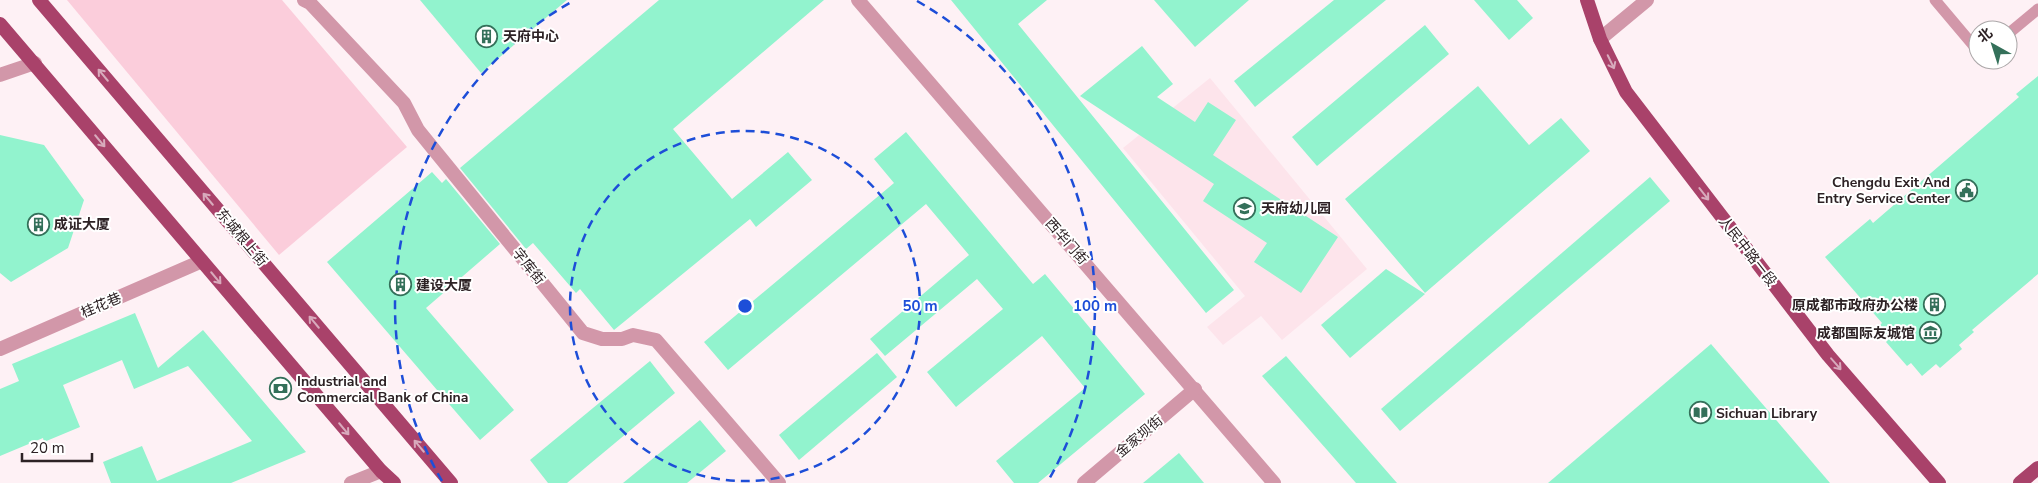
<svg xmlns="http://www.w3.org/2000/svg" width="2038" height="483" viewBox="0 0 2038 483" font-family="'Nunito Sans','Noto Sans SC',sans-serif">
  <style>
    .built { fill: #fde4eb }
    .green { fill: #fbcddb }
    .building { fill: #92f3ce }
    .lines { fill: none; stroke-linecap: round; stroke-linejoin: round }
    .service { stroke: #d297a9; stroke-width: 11 }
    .minor { stroke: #d297a9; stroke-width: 14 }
    .primary { stroke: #a9426a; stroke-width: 14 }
    .oneway { stroke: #d8aabc }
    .ring { fill: none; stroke: #1d4ed8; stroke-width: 2.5; stroke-dasharray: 9 6 }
    .labels { text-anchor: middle; stroke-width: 4; stroke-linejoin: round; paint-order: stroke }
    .poi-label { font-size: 14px; font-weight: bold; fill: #2d2225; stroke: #fff; text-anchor: start }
    .street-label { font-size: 14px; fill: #2d2225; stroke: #fff }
    .centre { fill: #1d4ed8; stroke: #fff; stroke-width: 2.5 }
    .ring-label { font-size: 15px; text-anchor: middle; font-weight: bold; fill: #1d4ed8; stroke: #fff; stroke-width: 4; stroke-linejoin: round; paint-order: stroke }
  </style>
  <rect width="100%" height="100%" fill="#fef1f5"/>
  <path class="built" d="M1210 78 1367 269 1282 340 1261 316 1223 345 1207 327 1245 296 1123 148Z"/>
  <path class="green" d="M67 0H282L407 147 279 255Z"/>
  <g class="building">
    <path d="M420 0H567L481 73Z"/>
    <path d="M659 0H824L673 129 732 199 788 152 812 180 756 227 750 219 614 330 580 289 576 293 533 243 526 249 460 168Z"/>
    <path d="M951 0H1047L1018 24 1234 290 1206 313Z"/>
    <path d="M1154 0H1249L1195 47Z"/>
    <path d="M1334 0H1386L1255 107 1234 81Z"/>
    <path d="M1474 0H1517L1533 18 1509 40Z"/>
    <path d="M1425 25 1449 54 1317 166 1292 137Z"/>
    <path d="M1142 46 1173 84 1157 97 1195 122 1208 102 1236 120 1213 155 1338 237 1301 293 1254 262 1267 243 1203 201 1214 184 1080 96Z"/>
    <path d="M2038 76V274L1972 330 1974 332 1959 345 1962 349 1940 368 1936 364 1922 376 1911 363 1907 366 1886 342 1890 338 1879 326 1882 323 1825 257 1870 219 1873 223 2019 97 2016 94Z"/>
    <path d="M1478 86 1529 145 1561 118 1590 151 1425 293 1345 199Z"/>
    <path d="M906 132 1033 284 1045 274 1145 394 1038 483H1014L996 461 1085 388 1042 336 956 407 927 372 1003 309 977 279 885 356 870 339 969 255 926 204 728 370 704 342 894 183 874 159Z"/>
    <path d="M0 135 44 145 84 200 68 248 11 282 0 273Z"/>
    <path d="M432 172 442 183 446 179 500 244 426 308 514 410 480 440 327 262Z"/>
    <path d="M1650 177 1670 201 1400 431 1381 409Z"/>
    <path d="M1386 269 1425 294 1350 358 1321 325Z"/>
    <path d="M135 313 158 368 203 330 306 452 231 483H111L103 462 142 446 157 481 252 441 188 366 134 389 122 360 63 385 80 427 44 442 43 438 0 456V389L19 381 12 364Z"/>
    <path d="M1711 344 1830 483H1548Z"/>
    <path d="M877 353 897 377 799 460 779 435Z"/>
    <path d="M1286 356 1397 483H1356L1262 376Z"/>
    <path d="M650 361 675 393 567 483H548L530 460Z"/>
    <path d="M700 420 726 451 687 483H623Z"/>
    <path d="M1179 453 1204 483H1143Z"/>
  </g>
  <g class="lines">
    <g class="service">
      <path d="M1935 0 1978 51"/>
      <path d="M2008 34 2038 9"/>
    </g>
    <g class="minor">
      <path d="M304 0 310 3 404 103 418 130 583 333 602 339H622L633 335 656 340 779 483"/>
      <path d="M858 0 1274 483"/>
      <path d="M1600 39 1647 0"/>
      <path d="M0 75 35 63"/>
      <path d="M0 349 202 261"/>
      <path d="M351 483 381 471"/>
      <path d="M1084 483 1195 389"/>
    </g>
    <g class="primary">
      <path d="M39 0 451 483"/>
      <path d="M1587 0 1600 39 1626 92 1828 355 1939 483"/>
      <path d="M0 24 381 471 394 483"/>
      <path d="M2020 483 2038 468"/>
    </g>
  </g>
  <defs><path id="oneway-shaft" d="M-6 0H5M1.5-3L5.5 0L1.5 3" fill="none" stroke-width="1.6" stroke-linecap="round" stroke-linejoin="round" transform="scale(1.25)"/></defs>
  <g class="oneway">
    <use href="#oneway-shaft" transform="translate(1611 62) rotate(64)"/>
    <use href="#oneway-shaft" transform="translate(103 75) rotate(-130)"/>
    <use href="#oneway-shaft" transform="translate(100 141) rotate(50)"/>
    <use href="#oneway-shaft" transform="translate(1704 194) rotate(52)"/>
    <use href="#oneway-shaft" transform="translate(208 199) rotate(-130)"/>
    <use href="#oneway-shaft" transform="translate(216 278) rotate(50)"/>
    <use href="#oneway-shaft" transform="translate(314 322) rotate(-130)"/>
    <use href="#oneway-shaft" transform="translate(1836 364) rotate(49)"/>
    <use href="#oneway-shaft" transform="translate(344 429) rotate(50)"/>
    <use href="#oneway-shaft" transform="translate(419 446) rotate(-130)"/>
  </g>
  <g class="ring">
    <circle cx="745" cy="306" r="175"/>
    <path d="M442 481A350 350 0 0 1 573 1M917 1A350 350 0 0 1 1048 481"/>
  </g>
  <defs>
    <symbol id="building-ring" viewBox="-11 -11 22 22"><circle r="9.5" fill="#fff" stroke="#34705a" stroke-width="1.5"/><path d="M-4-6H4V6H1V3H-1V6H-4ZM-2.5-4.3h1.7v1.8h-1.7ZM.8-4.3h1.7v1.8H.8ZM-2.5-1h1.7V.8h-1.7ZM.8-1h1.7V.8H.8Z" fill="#34705a"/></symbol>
    <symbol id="civic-ring" viewBox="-11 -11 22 22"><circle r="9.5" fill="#fff" stroke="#34705a" stroke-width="1.5"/><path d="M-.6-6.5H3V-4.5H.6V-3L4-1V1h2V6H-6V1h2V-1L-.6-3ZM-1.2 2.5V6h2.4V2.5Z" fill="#34705a"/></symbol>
    <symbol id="school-ring" viewBox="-11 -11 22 22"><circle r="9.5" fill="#fff" stroke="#34705a" stroke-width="1.5"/><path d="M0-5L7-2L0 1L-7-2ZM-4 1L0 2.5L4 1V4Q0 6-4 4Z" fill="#34705a"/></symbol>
    <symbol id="museum-ring" viewBox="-11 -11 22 22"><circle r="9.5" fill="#fff" stroke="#34705a" stroke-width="1.5"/><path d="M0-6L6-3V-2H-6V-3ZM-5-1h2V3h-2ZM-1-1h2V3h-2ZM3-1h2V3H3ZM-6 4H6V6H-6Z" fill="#34705a"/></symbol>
    <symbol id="bank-ring" viewBox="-11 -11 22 22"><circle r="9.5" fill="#fff" stroke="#34705a" stroke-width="1.5"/><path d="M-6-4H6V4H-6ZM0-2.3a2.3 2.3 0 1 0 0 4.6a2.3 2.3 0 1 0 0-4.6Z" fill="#34705a"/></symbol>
    <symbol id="library-ring" viewBox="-11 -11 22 22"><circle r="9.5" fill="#fff" stroke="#34705a" stroke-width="1.5"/><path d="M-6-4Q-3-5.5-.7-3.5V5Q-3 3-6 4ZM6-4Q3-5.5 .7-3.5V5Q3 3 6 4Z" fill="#34705a"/></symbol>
  </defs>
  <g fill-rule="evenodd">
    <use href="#building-ring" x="474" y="24" width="25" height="25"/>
    <use href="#civic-ring" x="1954" y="178" width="25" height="25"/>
    <use href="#school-ring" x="1232" y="196" width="25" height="25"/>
    <use href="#building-ring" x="26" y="212" width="25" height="25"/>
    <use href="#building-ring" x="388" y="272" width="25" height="25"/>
    <use href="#building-ring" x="1922" y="292" width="25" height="25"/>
    <use href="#museum-ring" x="1918" y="320" width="25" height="25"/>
    <use href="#bank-ring" x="268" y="376" width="25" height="25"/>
    <use href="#library-ring" x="1688" y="400" width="25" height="25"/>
  </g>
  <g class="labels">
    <g class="poi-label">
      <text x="503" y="41">天府中心</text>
      <text x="1950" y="187" text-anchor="end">Chengdu Exit And<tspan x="1950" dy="16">Entry Service Center</tspan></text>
      <text x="1261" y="213">天府幼儿园</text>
      <text x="54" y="229">成证大厦</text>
      <text x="416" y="290">建设大厦</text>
      <text x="1918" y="310" text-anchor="end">原成都市政府办公楼</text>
      <text x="1915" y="338" text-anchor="end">成都国际友城馆</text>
      <text x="297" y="386">Industrial and<tspan x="297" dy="16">Commercial Bank of China</tspan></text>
      <text x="1716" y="418">Sichuan Library</text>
    </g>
    <g class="street-label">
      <text transform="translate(242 237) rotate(50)" y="5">东城根上街</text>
      <text transform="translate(1067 241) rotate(49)" y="5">西华门街</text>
      <text transform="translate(1748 251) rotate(52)" y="5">人民中路一段</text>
      <text transform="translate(529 266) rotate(51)" y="5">字库街</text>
      <text transform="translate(101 305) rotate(-23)" y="5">桂花巷</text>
      <text transform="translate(1139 436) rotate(-40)" y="5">金家坝街</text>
    </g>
  </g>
  <circle cx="745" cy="306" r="8" class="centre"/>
  <g class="ring-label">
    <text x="920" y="311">50 m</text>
    <text x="1095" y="311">100 m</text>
  </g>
  <g transform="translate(1993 45) rotate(321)"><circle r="24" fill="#ffffff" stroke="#aba7a8"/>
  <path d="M0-4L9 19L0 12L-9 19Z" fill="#34705a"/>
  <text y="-8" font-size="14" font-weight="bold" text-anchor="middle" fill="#2d2225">北</text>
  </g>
  <path d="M22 453v8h70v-8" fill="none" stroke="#2d2225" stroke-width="2.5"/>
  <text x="30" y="453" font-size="15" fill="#2d2225" stroke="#ffffff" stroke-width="4" paint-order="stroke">20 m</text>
</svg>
